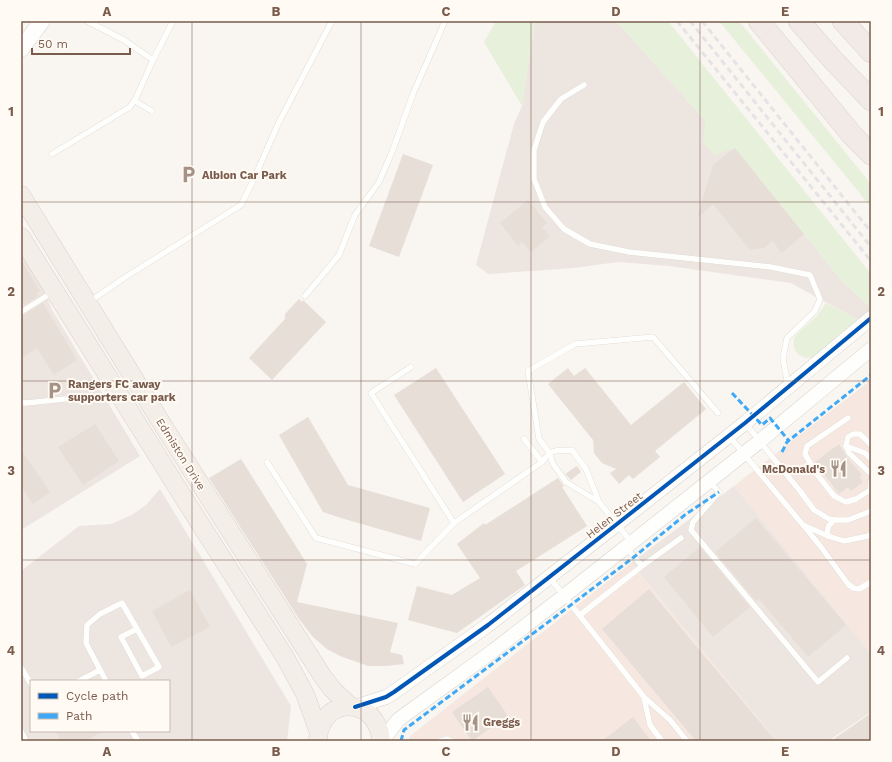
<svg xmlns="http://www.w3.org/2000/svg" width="892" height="762" viewBox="0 0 892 762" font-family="'Work Sans',sans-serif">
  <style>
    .commercial { fill: #f6e8e1 }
    .industrial { fill: #ede5e0; fill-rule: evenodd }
    .green { fill: #e7f0db }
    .building { fill: #e6ded7 }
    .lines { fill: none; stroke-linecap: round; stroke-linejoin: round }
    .service-casing { stroke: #d7d1cb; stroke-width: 6 }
    .tertiary-casing { stroke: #d7d1cb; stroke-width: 15 }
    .secondary-casing { stroke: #d9d2cb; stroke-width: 17 }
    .primary-casing { stroke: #dad1cc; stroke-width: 19 }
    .motorway-casing { stroke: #dad1cc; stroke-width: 22 }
    .service { stroke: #fefefd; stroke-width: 5.5 }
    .tertiary { stroke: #fefefd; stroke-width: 14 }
    .secondary { stroke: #fefefd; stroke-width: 16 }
    .primary { stroke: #f3eee8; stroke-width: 18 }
    .motorway { stroke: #f2eae7; stroke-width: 21 }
    .rail { stroke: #e6e3e7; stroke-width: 3; stroke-dasharray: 6 4; stroke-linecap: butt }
    .quiet { stroke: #3fa9f5; stroke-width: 3; stroke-dasharray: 6 3; stroke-linecap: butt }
    .cycleway-casing { stroke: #fffaf3; stroke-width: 6 }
    .cycleway { stroke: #0057b8; stroke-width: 4 }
    .grid { fill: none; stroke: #7a5c4d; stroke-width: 1; stroke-opacity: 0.55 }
    .labels { text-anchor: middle; stroke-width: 4; stroke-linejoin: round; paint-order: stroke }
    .poi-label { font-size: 11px; font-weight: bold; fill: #7a5c4d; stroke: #fffaf3; text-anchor: start }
    .street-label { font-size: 11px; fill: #7a5c4d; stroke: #fffaf3 }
    .neatline { fill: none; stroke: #7a5c4d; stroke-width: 1.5 }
    .grid-label { font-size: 13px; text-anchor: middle; font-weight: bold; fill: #7a5c4d }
  </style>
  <rect width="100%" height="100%" fill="#f9f5f0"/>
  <g class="commercial">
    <path d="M871 380V654L734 486Z"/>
    <path d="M631 563 777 741H408L410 736Z"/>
  </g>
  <g class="industrial">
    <path d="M535 21H616L705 120 735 148 841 280 871 308V310L858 320 791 283 669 266 618 262 574 268 488 274 476 265 514 124 522 106Z"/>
    <path d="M21 249 38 275 52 310 140 456 21 530Z"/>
    <path d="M734 486 871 654V712L828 741H777L631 563Z"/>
    <path d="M160 489 291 706 287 741H21V571L79 526 111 524 132 515 146 505ZM31 681H169V731H31Z"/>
  </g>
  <g class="green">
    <path d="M496 21H535L522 106 484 42Z"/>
    <path d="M616 21H668L871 274V308L841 280 735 148 715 155 703 143 705 120Z"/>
    <path d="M719 21H739L871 184V207Z"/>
    <path d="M826 303 858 320 815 357C800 361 790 350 795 336L817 316Z"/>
  </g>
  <g class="building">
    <path d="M735 148 804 234 782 253 772 241 764 248 750 250 713 204 697 218 713 165Z"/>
    <path d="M403 154 433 165 399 257 369 246Z"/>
    <path d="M528 200 547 223 542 227 550 236 531 252 522 242 518 246 500 223Z"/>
    <path d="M21 260 40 291 36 293 38 296 25 305 21 299Z"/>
    <path d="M299 299 302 302 303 300 326 322 272 380 249 358 285 319V314Z"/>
    <path d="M43 303 77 360 54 375 37 348 21 358V317Z"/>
    <path d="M436 368 505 474 463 502 394 395Z"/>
    <path d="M568 368 574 376 585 368 631 425 684 382 706 409 655 451 660 457 633 479 629 475 619 484 610 473 616 469 602 463 594 453 593 440 548 384Z"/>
    <path d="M308 417 348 485 430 508 421 541 341 518 323 512 279 435Z"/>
    <path d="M95 424 119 461 83 485 58 447Z"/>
    <path d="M839 444 846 456 862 475 859 477 863 482 851 491 848 487 839 494 815 462Z"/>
    <path d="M21 450 50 492 33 504 21 486Z"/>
    <path d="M241 459 307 564 297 602 398 623 390 652 402 655 404 664 386 666H368L340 656 327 649 313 637 299 619 209 478Z"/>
    <path d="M577 466 581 472 571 480 565 474Z"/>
    <path d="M558 478 564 486 562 487 587 526 516 571 525 585 457 633 408 620 417 586 452 595 480 578 457 544 484 523 485 525Z"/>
    <path d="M756 518 846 625 808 657 759 599 756 601 715 552Z"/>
    <path d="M700 547 750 607 713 637 664 577Z"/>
    <path d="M649 589 695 645 776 741H696L602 629Z"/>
    <path d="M190 590 210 627 171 647 152 611Z"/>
    <path d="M488 687 508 716 472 741 452 712Z"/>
    <path d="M871 713V741H831Z"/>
    <path d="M633 717 651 741H602Z"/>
    <path d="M56 731H103L85 741H61Z"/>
  </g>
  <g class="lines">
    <defs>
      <g id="service">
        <path d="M87 21 124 40 153 60 173 21"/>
        <path d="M584 85 561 99 543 122 534 150V179L545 207 564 229 590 244 629 252 771 267 810 275 820 299 815 311 787 338 783 358 788 386"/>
        <path d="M135 101 152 111"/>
        <path d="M52 154 130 107 136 98 153 60"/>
        <path d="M305 296 339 255 355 215 379 182 392 152 413 94 445 21"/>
        <path d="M89 302 127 276 241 205 253 181 279 122 332 21"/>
        <path d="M21 312 53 292"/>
        <path d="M411 367 371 393 454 523"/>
        <path d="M21 402 26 403 65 399"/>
        <path d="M848 418 807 446 805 454 816 473 834 496 846 502 856 499 870 490 871 481"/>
        <path d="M745 423 800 491 814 510 829 519 834 520H848L871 511"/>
        <path d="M729 436 803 525 828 536 844 541 868 536 871 534"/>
        <path d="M524 439 542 462"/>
        <path d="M871 445 860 434H853L848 437 846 446 849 453 871 474"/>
        <path d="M846 446 865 453 871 459"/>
        <path d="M267 462 316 538 415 564 454 523 542 462C552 448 555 451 572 450L586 469 599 502 631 542"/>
        <path d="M710 482 719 492 693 522 691 530 818 682 847 658"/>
        <path d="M599 502 566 482 553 464 549 452 539 439 528 371 575 344 653 337 718 413"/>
        <path d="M804 526 821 547 848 584 853 588 859 589 871 582"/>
        <path d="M828 536C826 528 829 525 834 520"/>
        <path d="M626 547 642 566"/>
        <path d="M550 578 644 697 670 720 687 741"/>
        <path d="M580 615 642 566 681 538"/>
        <path d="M22 669 31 684"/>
        <path d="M79 681 100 670"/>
        <path d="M106 681 86 643 87 625 100 614 122 603 159 667 142 676 121 637 137 629"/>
        <path d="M644 698 650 725 662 741"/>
        <path d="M21 731 26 741"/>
        <path d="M132 731 138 741"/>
        <path d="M440 741 447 739 452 741"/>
      </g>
      <g id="tertiary">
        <path d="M355 707 386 697 394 692 488 625 617 524 745 423 871 318"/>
        <path d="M382 741 398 720 406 714 493 651 564 596 760 441 871 349"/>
      </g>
      <path id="secondary" d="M21 49 42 21"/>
      <g id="primary">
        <path d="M21 195 164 427 323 677 332 689 350 706"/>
        <path d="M21 237 185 500 285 657 305 694 318 730"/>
        <path d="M318 738C322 695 378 696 381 741"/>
      </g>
      <g id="motorway">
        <path d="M759 21 852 135 871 154"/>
        <path d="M799 21 833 60 871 100"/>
        <path d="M843 21 871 52"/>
      </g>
    </defs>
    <use href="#service" class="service-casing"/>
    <use href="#tertiary" class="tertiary-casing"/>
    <use href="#secondary" class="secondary-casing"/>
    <use href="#primary" class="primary-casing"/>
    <use href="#motorway" class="motorway-casing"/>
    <use href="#service" class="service"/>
    <use href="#tertiary" class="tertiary"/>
    <use href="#secondary" class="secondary"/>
    <use href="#primary" class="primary"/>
    <use href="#motorway" class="motorway"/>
    <g class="rail">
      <path d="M677 21 871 261"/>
      <path d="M690 21 871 247"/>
      <path d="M702 21 871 232"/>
    </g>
    <g class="quiet">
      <path d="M732 393 762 425 770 418 789 441"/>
      <path d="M782 452 787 442 871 375"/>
      <path d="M401 741 404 730 559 614 634 557 686 514 719 492"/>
    </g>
    <defs>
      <path id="cycleway" d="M355 707 386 697 394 692 488 625 617 524 745 423 871 318"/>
    </defs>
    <use href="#cycleway" class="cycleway-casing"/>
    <use href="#cycleway" class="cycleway"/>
  </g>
  <path class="grid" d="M192 21V741M361 21V741M531 21V741M700 21V741M21 202H871M21 381H871M21 560H871"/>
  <defs>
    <symbol id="parking-bare" viewBox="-9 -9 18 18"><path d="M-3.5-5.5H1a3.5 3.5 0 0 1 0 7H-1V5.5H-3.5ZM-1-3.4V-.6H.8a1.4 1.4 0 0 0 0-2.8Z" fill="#a69286" stroke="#fffaf3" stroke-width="2.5" paint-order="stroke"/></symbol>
    <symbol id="restaurant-bare" viewBox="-9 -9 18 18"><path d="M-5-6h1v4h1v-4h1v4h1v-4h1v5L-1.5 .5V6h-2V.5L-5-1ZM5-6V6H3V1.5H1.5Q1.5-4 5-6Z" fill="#a69286" stroke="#fffaf3" stroke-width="2.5" paint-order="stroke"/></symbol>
  </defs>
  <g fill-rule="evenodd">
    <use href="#parking-bare" x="176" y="162" width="25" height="25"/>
    <use href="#parking-bare" x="42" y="378" width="25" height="25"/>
    <use href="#restaurant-bare" x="826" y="456" width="25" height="25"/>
    <use href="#restaurant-bare" x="458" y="710" width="25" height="25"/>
  </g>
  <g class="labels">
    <g class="poi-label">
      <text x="202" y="179">Albion Car Park</text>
      <text x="68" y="388">Rangers FC away<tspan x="68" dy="13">supporters car park</tspan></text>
      <text x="825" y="473" text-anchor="end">McDonald's</text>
      <text x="483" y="726">Greggs</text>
    </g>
    <g class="street-label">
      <text transform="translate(181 454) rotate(58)" y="4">Edmiston Drive</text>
      <text transform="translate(614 515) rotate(-38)" y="4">Helen Street</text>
    </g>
  </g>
  <rect width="892" height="762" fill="none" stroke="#fffaf3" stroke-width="44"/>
  <rect x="30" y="680" width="140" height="52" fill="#fffaf3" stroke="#cabbb1"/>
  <rect x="38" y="693" width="20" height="6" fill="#0057b8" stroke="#cabbb1"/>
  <text x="66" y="700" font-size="12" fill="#7a5c4d">Cycle path</text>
  <rect x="38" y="713" width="20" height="6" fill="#3fa9f5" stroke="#cabbb1"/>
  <text x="66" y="720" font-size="12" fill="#7a5c4d">Path</text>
  <path d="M32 48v6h98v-6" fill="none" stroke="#7a5c4d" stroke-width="2"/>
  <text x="38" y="48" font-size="12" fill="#7a5c4d" stroke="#fffaf3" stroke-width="3" paint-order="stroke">50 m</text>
  <rect x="22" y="22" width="848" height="718" class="neatline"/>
  <g class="grid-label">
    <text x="107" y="16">A</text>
    <text x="276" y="16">B</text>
    <text x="446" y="16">C</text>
    <text x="616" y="16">D</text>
    <text x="785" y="16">E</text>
    <text x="11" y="116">1</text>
    <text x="881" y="116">1</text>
    <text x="11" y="296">2</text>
    <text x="881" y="296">2</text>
    <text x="11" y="475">3</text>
    <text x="881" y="475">3</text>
    <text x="11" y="655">4</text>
    <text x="881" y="655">4</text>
    <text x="107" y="756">A</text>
    <text x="276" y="756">B</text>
    <text x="446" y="756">C</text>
    <text x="616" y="756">D</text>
    <text x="785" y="756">E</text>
  </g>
</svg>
